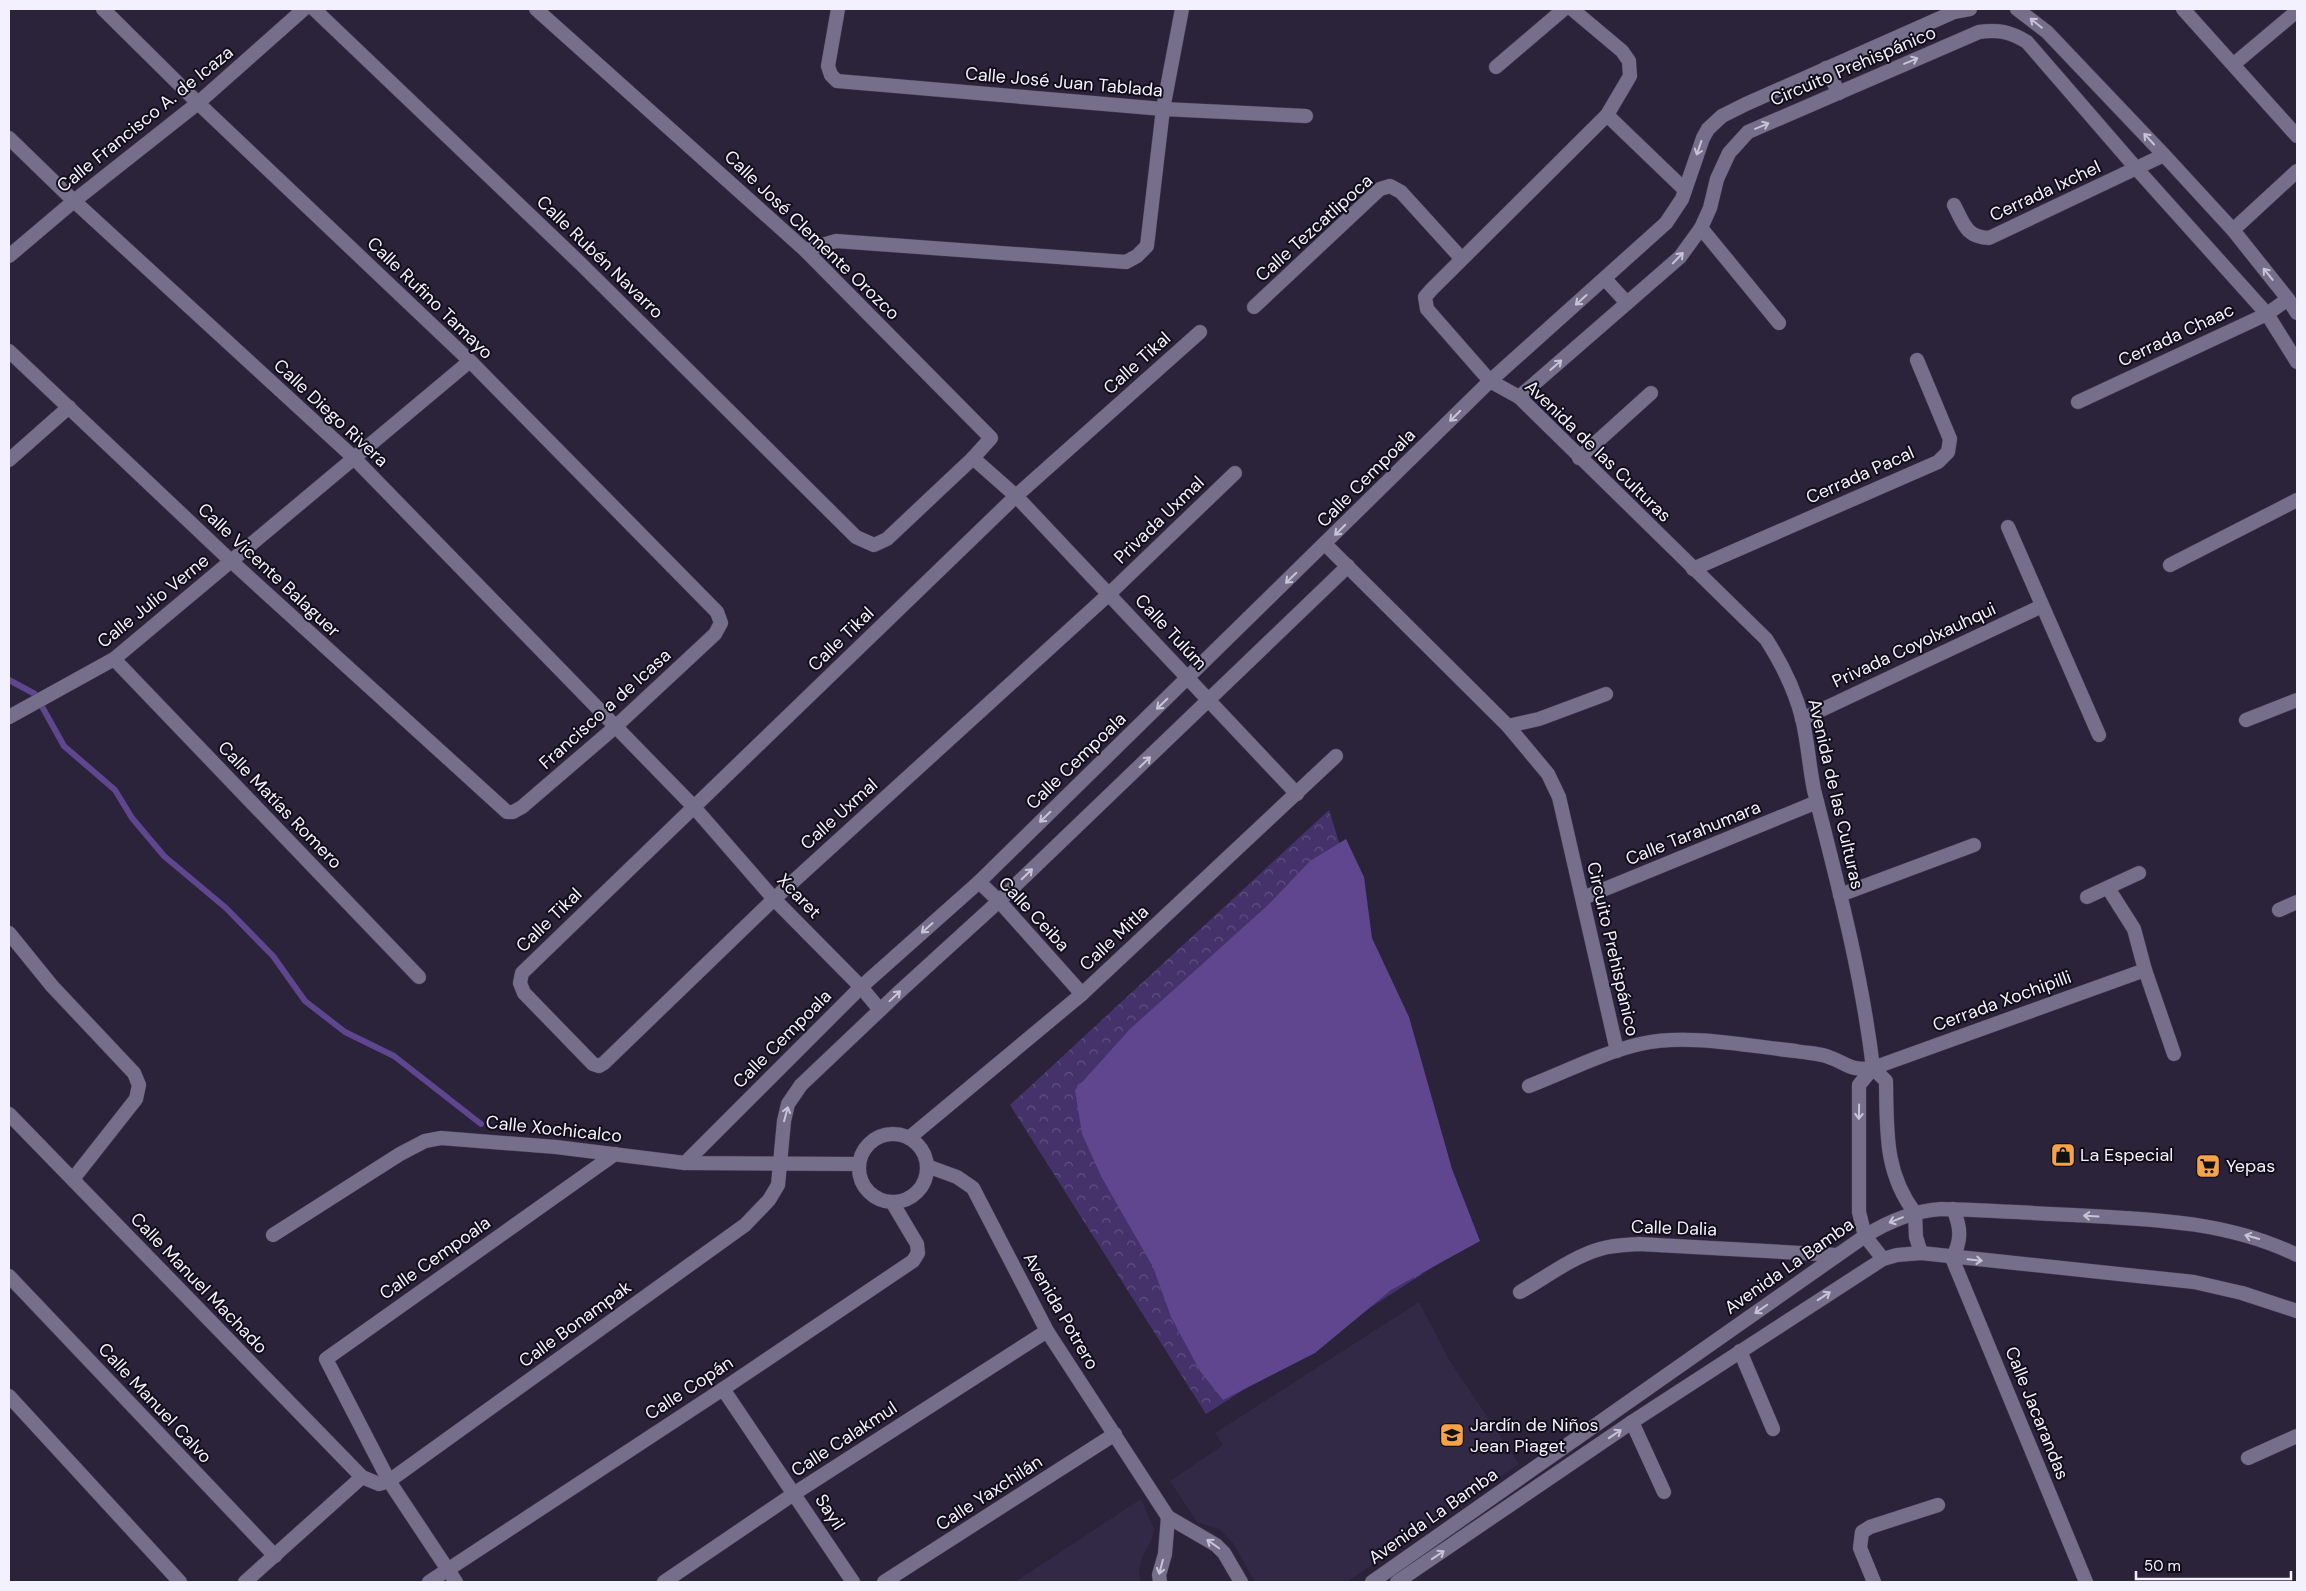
<svg xmlns="http://www.w3.org/2000/svg" width="2306" height="1591" viewBox="0 0 2306 1591" font-family="'DM Sans',sans-serif">
  <style>
    .built { fill: #322947 }
    .forest { fill: url(#forest-crowns) }
    .water { fill: #5f468f }
    .lines { fill: none; stroke-linecap: round; stroke-linejoin: round }
    .stream { stroke: #5f468f; stroke-width: 6 }
    .minor-casing { stroke: #443e52; stroke-width: 15 }
    .tertiary-casing { stroke: #443e52; stroke-width: 15 }
    .minor { stroke: #766f8b; stroke-width: 14 }
    .tertiary { stroke: #766f8b; stroke-width: 14 }
    .oneway { stroke: #c8c4d6 }
    .labels { text-anchor: middle; stroke-width: 4; stroke-linejoin: round; paint-order: stroke }
    .street-label { font-size: 18px; fill: #f4f1fe; stroke: #110e19 }
    .poi-label { font-size: 18px; fill: #f4f1fe; stroke: #110e19; text-anchor: start }
  </style>
  <defs>
    <pattern id="forest-crowns" width="20" height="18" patternUnits="userSpaceOnUse" patternTransform="scale(1.25)"><rect width="20" height="18" fill="#45326a"/><path d="M2 6a3 3 0 1 1 6 0M12 15a3 3 0 1 1 6 0" fill="none" stroke="#605080"/></pattern>
  </defs>
  <rect width="100%" height="100%" fill="#2a233a"/>
  <g class="built">
    <path d="M1419 1302 1451 1363 1519 1464 1347 1582H1255L1233 1543 1219 1529 1197 1522 1170 1481 1223 1445 1215 1433Z"/>
    <path d="M1141 1499 1154 1529 1152 1539 1141 1560 1139 1573 1141 1582H1015Z"/>
  </g>
  <path class="forest" d="M1329 810 1464 1247 1206 1414 1010 1105Z"/>
  <path class="water" d="M1346 839 1364 877 1372 938 1409 1017 1452 1169 1480 1241 1391 1290 1315 1353 1223 1400 1200 1371 1171 1317 1153 1267 1102 1178 1082 1134 1075 1090 1130 1029 1268 905 1310 861Z"/>
  <g class="lines">
    <path class="stream" d="M9 680 35 694 64 746 115 790 132 818 164 856 226 908 273 956 305 1001 345 1032 394 1056 481 1124"/>
    <defs>
      <g id="minor">
        <path d="M314 9 581 264 856 537 874 545 887 539 973 458"/>
        <path d="M536 9 805 250 991 438 973 458 1016 496 1297 794"/>
        <path d="M838 9 828 66 831 75 837 81 1163 109 1306 116"/>
        <path d="M1572 9 1622 51 1629 61 1630 76 1607 115 1431 290 1425 297 1427 309 1490 381 1519 397 1766 639C1782 664 1795 690 1802 718 1808 742 1809 766 1814 790 1837 881 1862 974 1873 1068L1886 1081C1887 1130 1884 1172 1915 1213"/>
        <path d="M2017 9 2047 32 2164 155 2233 230 2288 299 2297 313"/>
        <path d="M2183 9 2297 136"/>
        <path d="M2234 64 2297 11"/>
        <path d="M1496 67 1564 9"/>
        <path d="M1826 68 1839 93"/>
        <path d="M1607 115 1685 190"/>
        <path d="M9 138 74 201 353 457 693 806 774 899 861 987 880 1010"/>
        <path d="M1954 205C1964 224 1966 237 1989 238L2164 155"/>
        <path d="M1701 228 1779 323"/>
        <path d="M2233 230 2297 171"/>
        <path d="M805 250 836 241 1126 262 1137 256 1147 246 1163 109 1182 9"/>
        <path d="M9 256 74 201 198 103 304 9"/>
        <path d="M1605 279 1627 303"/>
        <path d="M1254 307 1380 189 1390 186 1401 192 1461 258"/>
        <path d="M1200 332 1016 496 522 973 520 983 524 993 593 1064 599 1066 604 1063 774 899 1109 594 1235 473"/>
        <path d="M9 351 231 561 507 812H513L522 807 614 728 715 634 721 623 717 612 470 361 198 103 103 9"/>
        <path d="M1519 397 1680 257 1701 228 1710 208 1717 179 1729 153 1748 132 1979 32C1998 29 2011 32 2027 42L2136 168 2267 314 2297 362"/>
        <path d="M2078 402 2267 314 2288 299"/>
        <path d="M1579 458 1651 393"/>
        <path d="M9 460 69 407"/>
        <path d="M2008 527 2099 735"/>
        <path d="M1325 544 1508 726 1548 774 1559 797 1617 1051"/>
        <path d="M2170 565 2297 500"/>
        <path d="M1693 569 1938 462 1948 452 1950 439 1917 360"/>
        <path d="M114 659 419 977"/>
        <path d="M9 717 114 659 470 361"/>
        <path d="M1802 719 2042 606"/>
        <path d="M2246 720 2297 700"/>
        <path d="M1508 726 1539 719 1606 694"/>
        <path d="M979 882 999 901 1082 994"/>
        <path d="M2108 888 2134 929 2145 970 2174 1054"/>
        <path d="M1840 895 1974 845"/>
        <path d="M2087 897 2139 873"/>
        <path d="M1583 898 1817 802"/>
        <path d="M2279 910 2297 902"/>
        <path d="M9 933 52 986 134 1073 139 1085 136 1099 73 1179"/>
        <path d="M1873 1068 1859 1085V1212L1865 1236 1883 1259"/>
        <path d="M1529 1086C1565 1072 1602 1053 1640 1044 1687 1033 1748 1046 1796 1051 1806 1053 1817 1053 1826 1056 1848 1063 1847 1071 1873 1068L2145 970"/>
        <path d="M9 1114 362 1477 379 1484 389 1481 745 1225 769 1200 778 1185 784 1121 788 1104 801 1085 898 993 999 901 1348 566"/>
        <circle cx="893" cy="1168" r="34"/>
        <path d="M909 1138 1082 994 1336 756"/>
        <path d="M685 1163 861 987 979 882 1490 381 1666 223 1682 199 1703 138 1708 129 1722 116 1746 104 1954 12 1970 9"/>
        <path d="M927 1166 957 1177 973 1188 1047 1331 1168 1517 1216 1545 1224 1553 1241 1582"/>
        <path d="M273 1235 400 1154 425 1141 441 1138 556 1147 685 1163 859 1164"/>
        <path d="M1952 1258 2086 1582"/>
        <path d="M9 1276 275 1556"/>
        <path d="M1520 1292C1545 1278 1572 1257 1600 1249 1613 1245 1626 1245 1639 1244L1837 1255"/>
        <path d="M1740 1351 1773 1429"/>
        <path d="M723 1389 853 1582"/>
        <path d="M9 1396 180 1582"/>
        <path d="M1632 1422 1664 1492"/>
        <path d="M2248 1458 2297 1436"/>
        <path d="M245 1582 362 1477"/>
        <path d="M429 1582 723 1389 913 1261 918 1253 917 1244 892 1202"/>
        <path d="M456 1582 389 1481 326 1359 615 1154"/>
        <path d="M664 1582 795 1493 1047 1331"/>
        <path d="M884 1582 1115 1434"/>
        <path d="M1160 1582 1159 1575 1165 1554 1168 1517"/>
        <path d="M1874 1582 1860 1548 1862 1532 1870 1527 1938 1505"/>
      </g>
      <g id="tertiary">
        <path d="M1915 1213 1916 1237 1921 1253"/>
        <path d="M1952 1258C1962 1241 1961 1227 1953 1209"/>
        <path d="M1372 1582 1865 1236C1889 1221 1913 1211 1941 1209 1986 1210 2030 1213 2074 1215 2151 1219 2227 1221 2297 1255"/>
        <path d="M1397 1582 1632 1422 1883 1259 1897 1255 1921 1253 2194 1282 2242 1293 2297 1311"/>
      </g>
    </defs>
    <use href="#minor" class="minor-casing"/>
    <use href="#tertiary" class="tertiary-casing"/>
    <use href="#minor" class="minor"/>
    <use href="#tertiary" class="tertiary"/>
  </g>
  <defs><path id="oneway-shaft" d="M-6 0H5M1.5-3L5.5 0L1.5 3" fill="none" stroke-width="1.6" stroke-linecap="round" stroke-linejoin="round" transform="scale(1.25)"/></defs>
  <g class="oneway">
    <use href="#oneway-shaft" transform="translate(2036 23) rotate(-141)"/>
    <use href="#oneway-shaft" transform="translate(1911 61) rotate(-23)"/>
    <use href="#oneway-shaft" transform="translate(1762 126) rotate(-23)"/>
    <use href="#oneway-shaft" transform="translate(2149 139) rotate(-133)"/>
    <use href="#oneway-shaft" transform="translate(1699 148) rotate(109)"/>
    <use href="#oneway-shaft" transform="translate(1678 258) rotate(-46)"/>
    <use href="#oneway-shaft" transform="translate(2268 274) rotate(-129)"/>
    <use href="#oneway-shaft" transform="translate(1581 300) rotate(138)"/>
    <use href="#oneway-shaft" transform="translate(1556 365) rotate(-41)"/>
    <use href="#oneway-shaft" transform="translate(1455 416) rotate(135)"/>
    <use href="#oneway-shaft" transform="translate(1340 530) rotate(135)"/>
    <use href="#oneway-shaft" transform="translate(1291 578) rotate(136)"/>
    <use href="#oneway-shaft" transform="translate(1162 704) rotate(136)"/>
    <use href="#oneway-shaft" transform="translate(1145 762) rotate(-44)"/>
    <use href="#oneway-shaft" transform="translate(1045 817) rotate(136)"/>
    <use href="#oneway-shaft" transform="translate(1027 874) rotate(-44)"/>
    <use href="#oneway-shaft" transform="translate(927 928) rotate(138)"/>
    <use href="#oneway-shaft" transform="translate(895 996) rotate(-43)"/>
    <use href="#oneway-shaft" transform="translate(1859 1112) rotate(91)"/>
    <use href="#oneway-shaft" transform="translate(786 1114) rotate(-75)"/>
    <use href="#oneway-shaft" transform="translate(2091 1216) rotate(-177)"/>
    <use href="#oneway-shaft" transform="translate(1896 1220) rotate(158)"/>
    <use href="#oneway-shaft" transform="translate(2252 1237) rotate(-164)"/>
    <use href="#oneway-shaft" transform="translate(1975 1260) rotate(6)"/>
    <use href="#oneway-shaft" transform="translate(1824 1296) rotate(-33)"/>
    <use href="#oneway-shaft" transform="translate(1761 1309) rotate(145)"/>
    <use href="#oneway-shaft" transform="translate(1615 1434) rotate(-34)"/>
    <use href="#oneway-shaft" transform="translate(1213 1544) rotate(-145)"/>
    <use href="#oneway-shaft" transform="translate(1438 1555) rotate(-34)"/>
    <use href="#oneway-shaft" transform="translate(1161 1567) rotate(105)"/>
  </g>
  <defs>
    <symbol id="shop-square" viewBox="-11 -11 22 22"><rect x="-9" y="-9" width="18" height="18" rx="4" fill="#f6a247" stroke="#110e19"/><path d="M-5-2.5h2.3a2.7 3.5 0 0 1 5.4 0H5L5.5 6h-11ZM-1.5-2.5h3a1.5 2.3 0 0 0-3 0Z" fill="#111"/></symbol>
    <symbol id="supermarket-square" viewBox="-11 -11 22 22"><rect x="-9" y="-9" width="18" height="18" rx="4" fill="#f6a247" stroke="#110e19"/><path d="M-6-5.5h2.5l.6 2H6L4.5 2H-2.5L-4.4-4H-6ZM-1.5 3.2a1.3 1.3 0 1 0 .1 0ZM3 3.2a1.3 1.3 0 1 0 .1 0Z" fill="#111"/></symbol>
    <symbol id="school-square" viewBox="-11 -11 22 22"><rect x="-9" y="-9" width="18" height="18" rx="4" fill="#f6a247" stroke="#110e19"/><path d="M0-5L7-2L0 1L-7-2ZM-4 1L0 2.5L4 1V4Q0 6-4 4Z" fill="#111"/></symbol>
  </defs>
  <g fill-rule="evenodd">
    <use href="#shop-square" x="2049" y="1141" width="28" height="28"/>
    <use href="#supermarket-square" x="2194" y="1152" width="28" height="28"/>
    <use href="#school-square" x="1438" y="1421" width="28" height="28"/>
  </g>
  <g class="labels">
    <g class="street-label">
      <text transform="translate(1853 66) rotate(-23)" y="6">Circuito Prehispánico</text>
      <text transform="translate(1064 82) rotate(5)" y="6">Calle José Juan Tablada</text>
      <text transform="translate(145 119) rotate(-39)" y="6">Calle Francisco A. de Icaza</text>
      <text transform="translate(2045 191) rotate(-25)" y="6">Cerrada Ixchel</text>
      <text transform="translate(1314 228) rotate(-42)" y="6">Calle Tezcatlipoca</text>
      <text transform="translate(812 235) rotate(44)" y="6">Calle José Clemente Orozco</text>
      <text transform="translate(600 257) rotate(44)" y="6">Calle Rubén Navarro</text>
      <text transform="translate(430 298) rotate(44)" y="6">Calle Rufino Tamayo</text>
      <text transform="translate(2176 335) rotate(-25)" y="6">Cerrada Chaac</text>
      <text transform="translate(1137 363) rotate(-42)" y="6">Calle Tikal</text>
      <text transform="translate(331 413) rotate(43)" y="6">Calle Diego Rivera</text>
      <text transform="translate(1598 451) rotate(44)" y="6">Avenida de las Culturas</text>
      <text transform="translate(1860 475) rotate(-24)" y="6">Cerrada Pacal</text>
      <text transform="translate(1366 478) rotate(-45)" y="6">Calle Cempoala</text>
      <text transform="translate(1159 520) rotate(-44)" y="6">Privada Uxmal</text>
      <text transform="translate(269 570) rotate(43)" y="6">Calle Vicente Balaguer</text>
      <text transform="translate(153 601) rotate(-39)" y="6">Calle Julio Verne</text>
      <text transform="translate(1171 632) rotate(47)" y="6">Calle Tulúm</text>
      <text transform="translate(841 639) rotate(-44)" y="6">Calle Tikal</text>
      <text transform="translate(1914 645) rotate(-25)" y="6">Privada Coyolxauhqui</text>
      <text transform="translate(605 709) rotate(-42)" y="6">Francisco a de Icasa</text>
      <text transform="translate(1076 761) rotate(-44)" y="6">Calle Cempoala</text>
      <text transform="translate(1836 794) rotate(77)" y="6">Avenida de las Culturas</text>
      <text transform="translate(280 805) rotate(46)" y="6">Calle Matías Romero</text>
      <text transform="translate(839 814) rotate(-42)" y="6">Calle Uxmal</text>
      <text transform="translate(1693 833) rotate(-22)" y="6">Calle Tarahumara</text>
      <text transform="translate(799 896) rotate(46)" y="6">Xcaret</text>
      <text transform="translate(1034 914) rotate(47)" y="6">Calle Ceiba</text>
      <text transform="translate(549 920) rotate(-44)" y="6">Calle Tikal</text>
      <text transform="translate(1114 938) rotate(-43)" y="6">Calle Mitla</text>
      <text transform="translate(1613 949) rotate(77)" y="6">Circuito Prehispánico</text>
      <text transform="translate(2002 1001) rotate(-20)" y="6">Cerrada Xochipilli</text>
      <text transform="translate(782 1039) rotate(-45)" y="6">Calle Cempoala</text>
      <text transform="translate(554 1129) rotate(6)" y="6">Calle Xochicalco</text>
      <text transform="translate(1674 1228) rotate(2)" y="6">Calle Dalia</text>
      <text transform="translate(435 1258) rotate(-35)" y="6">Calle Cempoala</text>
      <text transform="translate(1789 1266) rotate(-35)" y="6">Avenida La Bamba</text>
      <text transform="translate(199 1283) rotate(46)" y="6">Calle Manuel Machado</text>
      <text transform="translate(1061 1311) rotate(60)" y="6">Avenida Potrero</text>
      <text transform="translate(575 1324) rotate(-36)" y="6">Calle Bonampak</text>
      <text transform="translate(689 1388) rotate(-33)" y="6">Calle Copán</text>
      <text transform="translate(155 1403) rotate(47)" y="6">Calle Manuel Calvo</text>
      <text transform="translate(2037 1413) rotate(68)" y="6">Calle Jacarandas</text>
      <text transform="translate(844 1439) rotate(-33)" y="6">Calle Calakmul</text>
      <text transform="translate(989 1493) rotate(-33)" y="6">Calle Yaxchilán</text>
      <text transform="translate(830 1512) rotate(57)" y="6">Sayil</text>
      <text transform="translate(1433 1516) rotate(-35)" y="6">Avenida La Bamba</text>
    </g>
    <g class="poi-label">
      <text x="2080" y="1161">La Especial</text>
      <text x="2226" y="1172">Yepas</text>
      <text x="1470" y="1431">Jardín de Niños<tspan x="1470" dy="21">Jean Piaget</tspan></text>
    </g>
  </g>
  <rect width="2306" height="1591" fill="none" stroke="#f4f1fe" stroke-width="20"/>
  <path d="M2136 1571v8h155v-8" fill="none" stroke="#f4f1fe" stroke-width="2.5"/>
  <text x="2144" y="1571" font-size="15" fill="#f4f1fe" stroke="#110e19" stroke-width="4" paint-order="stroke">50 m</text>
</svg>
